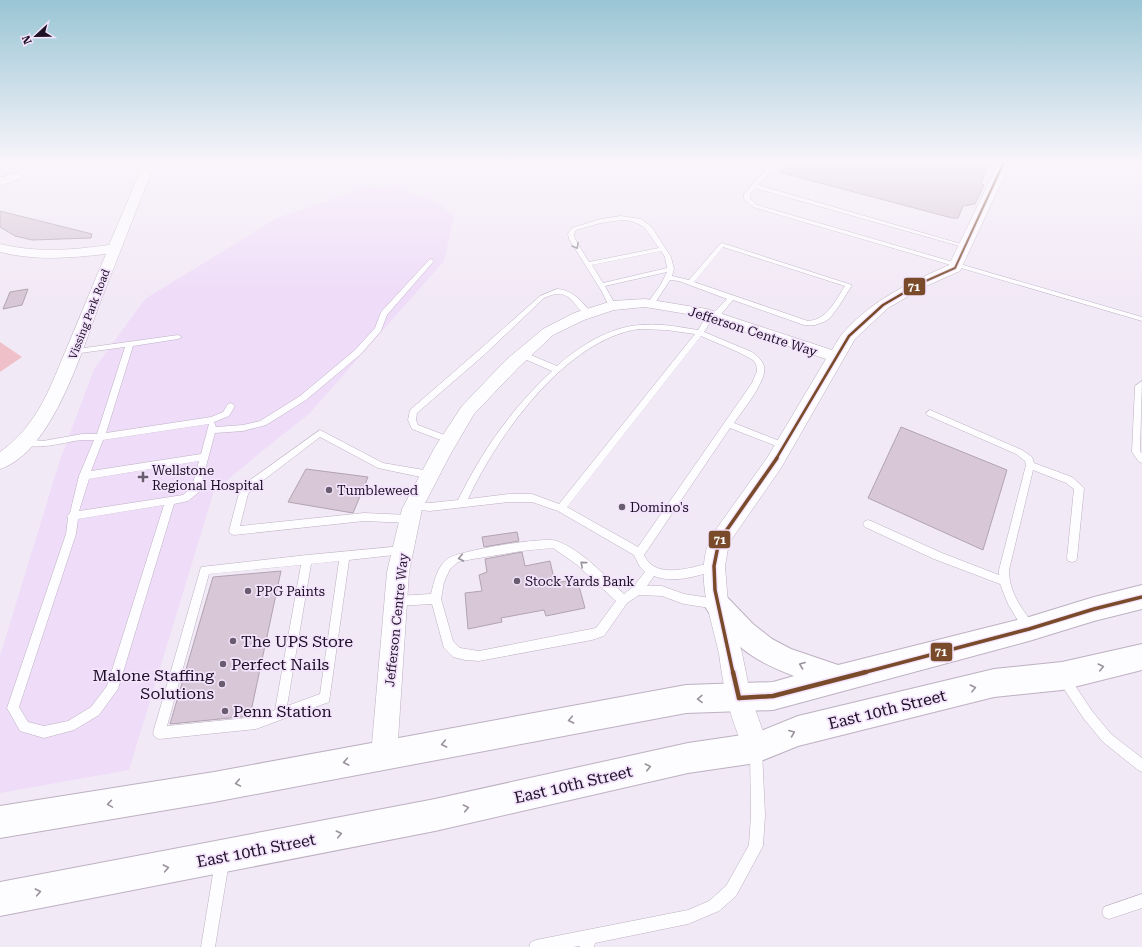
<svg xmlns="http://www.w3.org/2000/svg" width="1142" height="947" viewBox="0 0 1142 947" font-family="'Roboto Serif',serif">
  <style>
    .built { fill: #efdcf8 }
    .forest { fill: #f0c0c9 }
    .building { fill: #d8c8d7; stroke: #b2a3b1 }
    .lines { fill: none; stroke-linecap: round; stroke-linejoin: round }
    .service-casing { stroke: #bcb1c2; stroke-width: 1 }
    .minor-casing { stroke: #bcb1c2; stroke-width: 1 }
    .primary-casing { stroke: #bcb1c2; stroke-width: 2 }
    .service { fill: #fdfcfe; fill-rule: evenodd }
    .minor { fill: #fdfcfe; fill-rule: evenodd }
    .primary { fill: #fdfcfe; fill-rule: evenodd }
    .bus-1-far3-casing { stroke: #f3e3fc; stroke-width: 4 }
    .bus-1-far2-casing { stroke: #f3e3fc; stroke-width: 5 }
    .bus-1-far1-casing { stroke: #f3e3fc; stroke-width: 6 }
    .bus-1-casing { stroke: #f3e3fc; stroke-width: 8 }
    .bus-1-far3 { stroke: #7a4b2a; stroke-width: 2 }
    .bus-1-far2 { stroke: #7a4b2a; stroke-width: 2.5 }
    .bus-1-far1 { stroke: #7a4b2a; stroke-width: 3.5 }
    .bus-1 { stroke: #7a4b2a; stroke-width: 4.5 }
    .oneway { stroke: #99929c }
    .poi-dot { fill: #685c6e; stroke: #f3e3fc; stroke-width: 1.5 }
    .labels { text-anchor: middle; stroke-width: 3.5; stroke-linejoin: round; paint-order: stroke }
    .far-street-label { font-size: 11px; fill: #1e1025; stroke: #f3e3fc }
    .street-label { font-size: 13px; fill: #1e1025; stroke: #f3e3fc }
    .poi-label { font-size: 13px; fill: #1e1025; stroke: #f3e3fc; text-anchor: start }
    .near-poi-label { font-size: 16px; fill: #1e1025; stroke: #f3e3fc; text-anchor: start }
    .near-street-label { font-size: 16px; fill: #1e1025; stroke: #f3e3fc }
    .line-badge { stroke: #f3e3fc; stroke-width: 1.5 }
    .badge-label { font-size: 11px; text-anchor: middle; font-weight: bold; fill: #fff }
  </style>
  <rect width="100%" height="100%" fill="#f2e9f6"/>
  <path class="built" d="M367 187 402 190 435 201 454 217 444 261 309 414 272 443 214 491 129 770 0 793V656L59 463 94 369 145 299 277 218Z"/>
  <path class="forest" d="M0 342 22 357 0 372Z"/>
  <g class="building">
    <path d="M788 162H990L981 182 984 185 975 204 963 206 958 218H952L779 172Z"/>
    <path d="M0 211 92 234 91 238 32 240 15 236 0 227Z"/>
    <path d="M28 289 22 305 3 309 10 292Z"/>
    <path d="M901 427 1007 470 983 550 868 498Z"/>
    <path d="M306 469 368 477 353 513 288 502Z"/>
    <path d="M517 532 519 541 484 547 482 537Z"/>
    <path d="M522 552 525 566 550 561 555 583 577 579 585 608 546 616 544 610 501 618 502 622 468 629 465 593 482 591 479 575 487 572 485 559Z"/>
    <path d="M281 571 250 716 170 724 213 577Z"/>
  </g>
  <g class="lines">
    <defs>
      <g id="service">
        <path d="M773 162H779L758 185 968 246 963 247 755 188 750 194V199L757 205 1142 317V321L753 207 744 199V194Z"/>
        <path d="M1001 162H1007L1004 170 1001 172 998 170Z"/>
        <path d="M621 216 641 219 651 226 671 257 674 269 672 276 689 280 720 244 722 243 852 285 839 306 830 318 824 322 815 325H804L733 300 718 318H713L704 332 752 352C757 356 762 360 764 366 768 380 742 411 734 423L787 444 788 446 784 449 730 428 644 555C656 581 692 567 714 562L718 563 719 566 718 569C699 576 673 584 654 576L647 586H662L684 594 717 599 721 601 722 604 721 607 717 609 684 604 662 596 639 595 627 603 604 636 592 640 479 661 465 660 453 657 444 648 432 604 396 606 392 604 391 601 392 598 396 596 431 594C434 582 437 567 447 559 457 551 545 536 557 541 583 551 604 575 624 594L633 587 645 572 640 567 634 555 558 511 532 502H509L430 511 410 509 408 506 410 503H430L458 500C482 451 512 408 552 371L520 357V353H526L557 366C579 346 610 327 640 325 660 323 679 327 698 330L708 313H713L727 299 679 281 670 280 653 306H649L647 304 661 284 667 272 605 286 616 306 612 308H610L601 290 569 239 568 234 572 228 601 219ZM621 220C644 221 647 231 659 248L589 262 575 239 574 234 576 230 601 223ZM723 247 845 286C835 301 827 320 808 321L694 282ZM661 251 665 257 667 268 603 283 592 265ZM639 329 666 330 695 334 559 504 532 494H509L468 499C497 436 566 339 639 329ZM701 336 738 352 753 360 756 364 757 371 752 383 638 547 567 507ZM553 548 576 564 616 601 596 628 479 651 460 648 453 641 441 599 444 582 450 569 458 562 473 559 522 551Z"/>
        <path d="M431 259 434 261 433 262 387 315 381 331 361 354 306 400 266 425 243 431 215 433 199 492 188 501 174 504 118 689 99 715 74 730 44 738 20 731 7 708 66 534 68 518 67 516 70 513 79 476 94 440C90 440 86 440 82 440 69 441 29 453 21 442L25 439 43 441 82 434H97L125 347 73 354H70V350L178 335 182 337 178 339 133 346 106 433 211 417 223 412 228 404 231 403 235 406 229 416 214 422 216 427 243 425 260 421 300 396 355 350 375 328 381 312 429 260ZM209 424 201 454 91 471 103 440ZM199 461 192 487 183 495 79 511 89 479ZM164 505 107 686 91 707 68 721 44 726 28 722 19 707 76 534 78 519Z"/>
        <path d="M557 289C573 290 581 301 591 312V316H585C572 300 566 287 544 298L484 355 417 413 416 420 418 425 452 438 453 440 452 442H446L412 429 408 420 410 410 478 351 540 296Z"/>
        <path d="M1142 381 1140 451 1142 453V463L1139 462 1132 452 1135 386Z"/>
        <path d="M930 410 1022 450 1032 457 1034 463 1072 477 1084 488 1077 558 1076 561 1072 562 1068 561 1067 558 1074 489 1066 483 1033 470 1009 570C1009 592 1021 607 1033 624L1034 628 1033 632 1029 633 1025 632 1008 604 1000 584 934 559 865 527 863 524 865 521 868 520 871 521 942 553 999 575V570L1026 465 1025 461 1016 454 927 415 926 413Z"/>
        <path d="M320 430 383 463 430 471 433 473 435 475 433 477 430 479 378 468 320 437 252 489 248 494 240 526 364 513 410 515 413 516 415 519 413 522 410 523 364 521 234 535 231 534 229 531 239 493 246 483Z"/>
        <path d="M403 546 406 547 408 550 406 553 403 554 349 560 329 702 256 729 159 739 155 737 153 733 201 567 307 555ZM339 561 320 694 287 706 311 564ZM301 565 275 710 256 717 167 726 209 574Z"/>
        <path d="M1064 673 1068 675 1092 711 1111 734 1142 758V772L1138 770 1103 742 1084 719 1060 683 1058 679 1060 675Z"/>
        <path d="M756 745 760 747 762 751 765 815 763 846 736 896 719 911 688 924 595 943 594 947H580V946L573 947H529L531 942 536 940 688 910 709 901 726 886 749 845 751 815 750 751 752 747Z"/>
        <path d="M222 855 227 857 229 862 215 947H201L215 862 217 857Z"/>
        <path d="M1142 894V908L1109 919 1104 917 1102 912 1104 907Z"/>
      </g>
      <g id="minor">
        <path d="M121 162H136L146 167 155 162H169L151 173C134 215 118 258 101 300 83 347 53 452 0 469V452C39 424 50 387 68 345 81 315 93 284 106 254 70 258 36 261 0 252V244C37 253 72 250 109 245L140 172 123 164Z"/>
        <path d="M1001 167 1005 168 1007 170 960 271 924 287 888 308 855 339 781 468 729 543 725 566 728 604 742 653 751 698 769 748 765 757 756 761 747 757C739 738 731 717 726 696 723 682 721 668 719 654 711 616 693 573 712 535L767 458 826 359 699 316 645 307 614 310 584 320 553 335 518 368 474 414 450 455 422 509 409 572 397 755 393 764 384 768 375 764 371 755 387 572 402 509 435 447 462 406 506 360 543 329 574 313 612 301 645 299 707 309 832 350C836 344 839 337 844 332 872 300 911 282 949 265L995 170 997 168Z"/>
        <path d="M17 173 21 174 23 176 21 178 0 186V178Z"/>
      </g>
      <g id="primary">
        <path d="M1142 585V609L1094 621 1029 641 773 710 686 713 214 802 0 838V806L214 772 686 685 773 682 794 676C761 663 744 654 720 627 714 619 708 613 704 604L708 596 717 592 726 596 753 624 772 639 791 649 838 665 1029 617 1094 597Z"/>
        <path d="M1142 644V670L1062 690 994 697 798 746 756 763 688 773 435 831 0 916V882L435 799 688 743 756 733 798 716 994 669 1062 662Z"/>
      </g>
    </defs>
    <use href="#service" class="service-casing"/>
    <use href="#minor" class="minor-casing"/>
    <use href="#primary" class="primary-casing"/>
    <use href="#service" class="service"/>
    <use href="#minor" class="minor"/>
    <use href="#primary" class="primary"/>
    <defs>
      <path id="bus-1-far3" d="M905 292 919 284 955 268 1004 162"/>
      <path id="bus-1-far2" d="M776 459 849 336 883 305 907 291"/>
      <g id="bus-1-far1">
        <path d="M733 673 715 590 714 566 719 541 777 458"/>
        <path d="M862 673 1029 629 1094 609 1142 597"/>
      </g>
      <g id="bus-1">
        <path d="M733 672 739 698"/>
        <path d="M739 698 773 696 866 672"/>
      </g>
    </defs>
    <use href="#bus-1-far3" class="bus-1-far3-casing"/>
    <use href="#bus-1-far2" class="bus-1-far2-casing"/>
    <use href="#bus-1-far1" class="bus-1-far1-casing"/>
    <use href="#bus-1" class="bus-1-casing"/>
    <use href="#bus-1-far3" class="bus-1-far3"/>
    <use href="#bus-1-far2" class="bus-1-far2"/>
    <use href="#bus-1-far1" class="bus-1-far1"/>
    <use href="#bus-1" class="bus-1"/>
  </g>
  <defs><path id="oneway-chevron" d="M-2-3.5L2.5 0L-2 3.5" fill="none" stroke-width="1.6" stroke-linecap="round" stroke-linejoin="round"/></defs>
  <g class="oneway">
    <use href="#oneway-chevron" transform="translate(576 246) rotate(60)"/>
    <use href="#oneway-chevron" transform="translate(461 558) rotate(168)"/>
    <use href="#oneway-chevron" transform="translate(583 564) rotate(-139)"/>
    <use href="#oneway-chevron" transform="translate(802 665) rotate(-159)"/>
    <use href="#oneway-chevron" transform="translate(1101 667) rotate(-13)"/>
    <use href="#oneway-chevron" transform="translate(973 688) rotate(-14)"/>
    <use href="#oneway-chevron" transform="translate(700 699) rotate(179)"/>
    <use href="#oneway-chevron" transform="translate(571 720) rotate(169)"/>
    <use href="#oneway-chevron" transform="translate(792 733) rotate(-22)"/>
    <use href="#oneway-chevron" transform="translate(444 744) rotate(169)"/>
    <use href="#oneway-chevron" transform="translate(346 762) rotate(169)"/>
    <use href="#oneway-chevron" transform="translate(648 767) rotate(-13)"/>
    <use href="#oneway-chevron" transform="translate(238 783) rotate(170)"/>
    <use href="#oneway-chevron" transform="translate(110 804) rotate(171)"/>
    <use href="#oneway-chevron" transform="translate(466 808) rotate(-12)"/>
    <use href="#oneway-chevron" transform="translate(339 834) rotate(-12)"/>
    <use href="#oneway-chevron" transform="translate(166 868) rotate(-11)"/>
    <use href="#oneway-chevron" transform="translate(38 892) rotate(-11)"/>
  </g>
  <linearGradient id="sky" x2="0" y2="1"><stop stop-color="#99c5d4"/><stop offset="0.55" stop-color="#f9f5fb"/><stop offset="1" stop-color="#f9f5fb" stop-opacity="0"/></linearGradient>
  <rect width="1142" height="295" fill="url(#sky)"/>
  <g class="poi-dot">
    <path d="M141 471h4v4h4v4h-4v4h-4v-4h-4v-4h4z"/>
    <circle cx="329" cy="490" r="4"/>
    <circle cx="622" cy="507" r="4"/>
    <circle cx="517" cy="581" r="4"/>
    <circle cx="248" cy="591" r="4"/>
    <circle cx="233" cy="641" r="4"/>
    <circle cx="223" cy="664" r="4"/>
    <circle cx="222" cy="684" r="4"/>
    <circle cx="225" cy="711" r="4"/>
  </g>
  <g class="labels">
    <g class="far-street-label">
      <text transform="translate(89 314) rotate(-69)" y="4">Vissing Park Road</text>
    </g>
    <g class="street-label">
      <text transform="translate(753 331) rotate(18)" y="5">Jefferson Centre Way</text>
      <text transform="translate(396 620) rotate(-84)" y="5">Jefferson Centre Way</text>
    </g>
    <g class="poi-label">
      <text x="152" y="475">Wellstone<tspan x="152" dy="15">Regional Hospital</tspan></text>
      <text x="337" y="495">Tumbleweed</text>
      <text x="630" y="512">Domino's</text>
      <text x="525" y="586">Stock Yards Bank</text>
      <text x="256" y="596">PPG Paints</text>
    </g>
    <g class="near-poi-label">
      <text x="241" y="647">The UPS Store</text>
      <text x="231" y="670">Perfect Nails</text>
      <text x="214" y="681" text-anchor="end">Malone Staffing<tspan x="214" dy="18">Solutions</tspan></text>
      <text x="233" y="717">Penn Station</text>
    </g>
    <g class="near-street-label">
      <text transform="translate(887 709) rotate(-14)" y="6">East 10th Street</text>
      <text transform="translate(573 784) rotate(-13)" y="6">East 10th Street</text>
      <text transform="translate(256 850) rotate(-11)" y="6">East 10th Street</text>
    </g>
  </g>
  <g class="line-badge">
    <rect x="903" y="277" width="23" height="19" rx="4" fill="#7a4b2a"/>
    <rect x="708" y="530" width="23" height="19" rx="4" fill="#7a4b2a"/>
    <rect x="930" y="642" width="23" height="20" rx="4" fill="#7a4b2a"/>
  </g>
  <g class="badge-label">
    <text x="914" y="291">71</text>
    <text x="720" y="544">71</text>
    <text x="941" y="656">71</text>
  </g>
  <g transform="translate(36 36) rotate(248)" stroke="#f3e3fc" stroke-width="3" paint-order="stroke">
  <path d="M0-3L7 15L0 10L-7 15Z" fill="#1e1025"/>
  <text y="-6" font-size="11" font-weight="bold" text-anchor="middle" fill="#1e1025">N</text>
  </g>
</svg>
